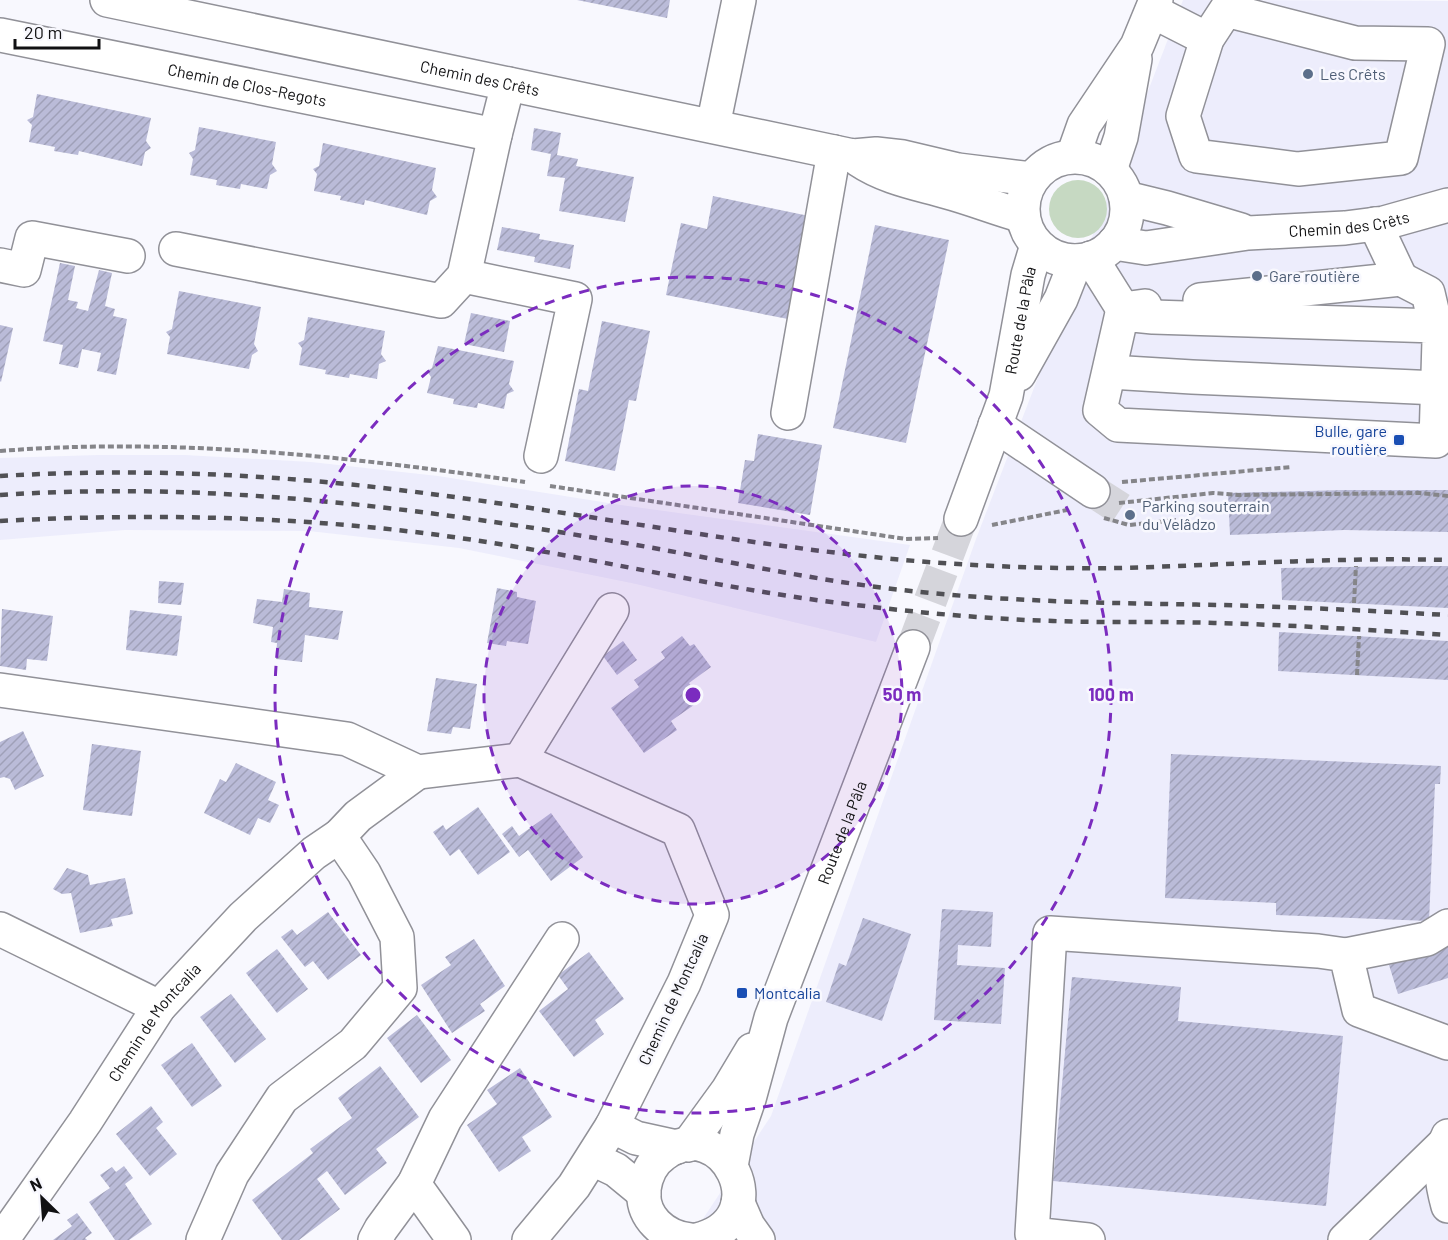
<svg xmlns="http://www.w3.org/2000/svg" width="1448" height="1240" viewBox="0 0 1448 1240" font-family="Barlow,sans-serif">
  <style>
    .built { fill: #ededfc }
    .grass { fill: #c6d9c2 }
    .building { fill: url(#building-hatch) }
    .lines { fill: none; stroke-linecap: round; stroke-linejoin: round }
    .minor-tunnel { stroke: #d5d5db; stroke-width: 33; stroke-dasharray: 33 16; stroke-linecap: butt }
    .minor-casing { stroke: #919198; stroke-width: 36 }
    .path { stroke: #858589; stroke-width: 4; stroke-dasharray: 6 3; stroke-linecap: butt }
    .minor { stroke: #fff; stroke-width: 33 }
    .rail { stroke: #515155; stroke-width: 4.5; stroke-dasharray: 8 8; stroke-linecap: butt }
    .ring { fill: none; stroke: #7b2cbf; stroke-width: 3; stroke-dasharray: 10 8 }
    .service-dot { fill: #5c6f8a; stroke: #f8f8fe; stroke-width: 2 }
    .transit-dot { fill: #1a4fb4; stroke: #f8f8fe; stroke-width: 2 }
    .labels { text-anchor: middle; stroke-width: 5; stroke-linejoin: round; paint-order: stroke }
    .service-label { font-size: 16px; fill: #4e5e75; stroke: #f8f8fe; text-anchor: start }
    .street-label { font-size: 16px; fill: #111113; stroke: #f8f8fe }
    .transit-label { font-size: 16px; fill: #164399; stroke: #f8f8fe; text-anchor: end }
    .centre { fill: #7b2cbf; stroke: #f8f8fe; stroke-width: 3 }
    .ring-label { font-size: 18px; text-anchor: middle; font-weight: bold; fill: #7b2cbf; stroke: #f8f8fe; stroke-width: 5; stroke-linejoin: round; paint-order: stroke }
  </style>
  <defs>
    <pattern id="building-hatch" width="6" height="6" patternUnits="userSpaceOnUse" patternTransform="scale(1.5)"><rect width="6" height="6" fill="#babbd8"/><path d="M-1 1l2-2M0 6l6-6M5 7l2-2" fill="none" stroke="#9fa0b8"/></pattern>
  </defs>
  <rect width="100%" height="100%" fill="#f8f8fe"/>
  <g class="built">
    <path d="M1183 0 1448 1V1240H689L771 1116 976 539Z"/>
    <path d="M98 455H185L311 462 438 476 621 505 910 545 876 642 636 584 459 548 309 531 125 530 0 540V458Z"/>
  </g>
  <circle class="grass" cx="1078" cy="209" r="29"/>
  <g class="building">
    <path d="M577 0H670L667 18Z"/>
    <path d="M37 94 151 118 146 141 151 148 145 152 142 166 79 151 78 155 54 151 55 147 29 142 32 125 27 120 33 117Z"/>
    <path d="M199 127 276 142 272 164 277 171 270 175 267 189 241 184 240 189 216 185 217 180 190 175 193 159 189 153 195 150Z"/>
    <path d="M534 128 561 133 557 155 578 159 576 166 634 177 625 222 559 211 565 178 547 176 551 154 531 150Z"/>
    <path d="M323 143 436 168 432 190 437 197 430 201 427 215 365 200 364 205 340 200 341 196 314 191 317 174 313 169 319 166Z"/>
    <path d="M713 196 809 216 788 319 666 295 681 223 707 229Z"/>
    <path d="M875 225 949 240 906 443 833 428Z"/>
    <path d="M502 227 540 234 539 239 574 245 570 269 534 262 535 257 497 250Z"/>
    <path d="M60 263 75 266 68 300 78 302 76 308 88 311 99 270 112 273 105 306 115 309 113 316 127 319 116 375 97 371 101 353 82 349 78 368 59 364 63 345 43 341Z"/>
    <path d="M179 291 261 307 254 344 258 351 252 355 249 369 167 354 170 337 166 332 172 329Z"/>
    <path d="M471 313 510 321 504 352 464 344Z"/>
    <path d="M308 317 385 331 381 354 386 361 379 364 377 379 350 374 349 378 325 374 326 370 299 365 302 348 298 343 304 340Z"/>
    <path d="M602 321 650 331 636 401 629 400 615 471 565 461 579 389 588 391Z"/>
    <path d="M0 325 13 328 1 382 0 381Z"/>
    <path d="M438 346 514 361 509 384 514 391 507 394 504 409 478 403 477 408 453 404 454 399 427 393 431 377 427 371 432 368Z"/>
    <path d="M758 434 822 445 810 515 738 503 745 460 754 461Z"/>
    <path d="M1345 490H1448V532L1344 530 1230 535 1228 493Z"/>
    <path d="M1409 566H1448V608L1282 600 1281 568Z"/>
    <path d="M159 581 184 583 181 605 158 603Z"/>
    <path d="M497 588 517 592V597L536 601 528 644 507 641 506 646 487 643Z"/>
    <path d="M284 589 310 593 309 607 343 611 338 640 305 635 302 662 276 659 277 643 271 642 273 627 253 623 257 599 282 602Z"/>
    <path d="M2 609 53 616 47 661 27 659 26 670 0 666Z"/>
    <path d="M130 610 182 616 177 656 126 650Z"/>
    <path d="M1279 632 1448 641V680L1278 671Z"/>
    <path d="M682 636 690 646 694 644 711 667 689 683 701 700 671 721 677 730 644 753 611 708 639 687 634 680 665 658 661 652Z"/>
    <path d="M623 641 637 660 617 675 603 656Z"/>
    <path d="M436 678 477 684 470 729 453 727 451 734 427 731Z"/>
    <path d="M23 731 44 776 15 790 10 779 4 777 0 778V742Z"/>
    <path d="M92 744 141 751 132 816 83 810Z"/>
    <path d="M1171 754 1441 766 1440 784H1435L1429 921 1276 915V903L1165 898Z"/>
    <path d="M236 763 276 782 268 800 279 805 270 823 258 818 250 835 204 813 220 779 226 782Z"/>
    <path d="M478 807 510 852 478 875 459 849 450 856 433 832 443 825 446 830Z"/>
    <path d="M551 813 583 857 551 881 528 850 519 857 502 834 512 826 519 836Z"/>
    <path d="M67 868 88 875 90 885 125 878 133 914 111 919 113 926 80 933 71 893 62 894 53 889Z"/>
    <path d="M942 909 993 912 991 947 958 945 957 965 1005 968 1001 1024 934 1020Z"/>
    <path d="M328 912 361 955 328 980 313 961 305 967 281 937 292 929 297 935Z"/>
    <path d="M863 918 911 934 882 1021 826 1002 839 963 846 966Z"/>
    <path d="M474 939 505 986 480 1004 485 1011 452 1033 421 985 451 965 445 957Z"/>
    <path d="M1448 946V978L1398 994 1389 965Z"/>
    <path d="M277 949 308 989 277 1013 246 973Z"/>
    <path d="M589 952 624 999 595 1020 604 1034 574 1057 539 1011 568 989 558 975Z"/>
    <path d="M1072 977 1181 987 1178 1021 1343 1036 1326 1206 1053 1181Z"/>
    <path d="M231 994 266 1039 235 1063 200 1017Z"/>
    <path d="M417 1015 451 1060 421 1083 387 1038Z"/>
    <path d="M192 1043 222 1086 192 1107 161 1065Z"/>
    <path d="M380 1066 419 1117 376 1149 387 1163 345 1195 327 1171 317 1179 340 1209 299 1240H282L252 1200 313 1153 310 1149 352 1118 338 1098Z"/>
    <path d="M520 1068 552 1117 522 1137 531 1151 499 1172 467 1125 497 1104 487 1090Z"/>
    <path d="M151 1106 163 1122 156 1128 177 1154 150 1176 116 1134Z"/>
    <path d="M124 1166 133 1178 125 1184 152 1224 129 1240H115L89 1202 110 1188 100 1175 112 1167 116 1172Z"/>
    <path d="M77 1213 92 1233 85 1238 87 1240H53L72 1226 67 1220Z"/>
  </g>
  <g class="lines">
    <g class="minor-tunnel">
      <path d="M1093 491 1130 515"/>
      <path d="M913 647 961 519"/>
    </g>
    <defs>
      <g id="minor">
        <path id="s1" d="M107 0 853 156 876 154 903 157 958 170 1032 179"/>
        <path d="M1226 10 1355 43 1428 44 1401 158 1298 169 1196 156 1183 116 1207 39Z"/>
        <path d="M1152 11 1207 39"/>
        <path id="s2" d="M0 35 495 135"/>
        <path d="M713 126 739 0"/>
        <path d="M1073 156 1084 125 1137 46 1156 0"/>
        <circle cx="1075" cy="209" r="52"/>
        <path d="M859 160C886 178 916 183 947 192 973 199 997 209 1023 216"/>
        <path d="M1110 170 1121 137 1135 59"/>
        <path d="M1126 198 1167 208 1241 230"/>
        <path id="s3" d="M1114 243 1146 248 1248 233 1345 228 1384 223 1448 205"/>
        <path d="M176 249 441 301 464 276 495 135 508 84"/>
        <path d="M1091 258 1123 309 1145 306"/>
        <path d="M0 265 24 270 32 238 128 256"/>
        <path d="M464 276 575 299 541 456"/>
        <path d="M1401 279 1428 293 1439 340 1436 441 1118 425 1100 410 1123 309 1133 315 1153 317 1436 326"/>
        <path d="M1200 300 1401 279 1375 224"/>
        <path d="M1110 372 1192 377 1438 388"/>
        <path d="M1019 374 1061 299 1076 261"/>
        <path d="M788 413 834 152"/>
        <path d="M995 425 1093 491"/>
        <path id="s4" d="M961 519 1006 396 1028 275 1037 245"/>
        <path d="M0 690 347 739 418 772 520 760 678 830 712 915 684 983 612 1126 574 1186 529 1240"/>
        <path d="M520 760 612 610"/>
        <path d="M0 929 159 1007"/>
        <path d="M1346 955 1427 939 1448 926"/>
        <path d="M612 1126 636 1138 677 1147"/>
        <path d="M1448 1136C1437 1157 1442 1184 1448 1206"/>
        <path d="M688 1145 728 1090 752 1050"/>
        <path d="M593 1159 616 1170 644 1193"/>
        <path id="s5" d="M731 1166 737 1134 749 1099 771 1018 913 647"/>
        <path d="M414 1184 454 1240"/>
        <path d="M738 1203 748 1226 758 1240"/>
        <path id="s6" d="M2 1240 85 1122 159 1007 243 917 314 853 339 836 358 816 418 772"/>
        <path d="M203 1240 232 1174 282 1098 353 1044 400 988 397 937 364 873 339 836"/>
        <path d="M375 1240 381 1229 414 1184 445 1119 562 939"/>
        <path d="M690 1240C664 1237 641 1217 644 1189 646 1175 652 1162 664 1154 722 1110 781 1219 697 1240"/>
        <path d="M1088 1240 1032 1234 1050 933 1318 951 1346 955 1359 1010 1448 1043"/>
        <path d="M1345 1240 1445 1143"/>
      </g>
    </defs>
    <use href="#minor" class="minor-casing"/>
    <g class="path">
      <path d="M0 451C175 437 352 457 525 482"/>
      <path d="M1122 482 1291 467"/>
      <path d="M550 486 906 539 938 538"/>
      <path d="M1119 503 1213 493 1238 495 1420 493 1448 496"/>
      <path d="M1104 518 1129 525 1176 520"/>
      <path d="M992 525 1067 510"/>
      <path d="M1354 603 1356 566"/>
      <path d="M1357 675 1359 636"/>
    </g>
    <use href="#minor" class="minor"/>
    <g class="rail">
      <path d="M0 476C136 468 273 474 408 491 570 511 731 543 893 559 968 566 1044 569 1119 568 1229 565 1338 557 1448 560"/>
      <path d="M0 495C208 481 414 507 619 542 708 557 796 577 885 588 997 602 1109 603 1221 605 1297 607 1373 611 1448 615"/>
      <path d="M0 521C153 513 308 516 460 538 593 557 723 590 856 605 922 613 988 619 1053 621 1107 623 1161 621 1214 623 1292 625 1370 630 1448 635"/>
    </g>
  </g>
  <circle cx="693" cy="695" r="209" fill="#7b2cbf" fill-opacity=".12"/>
  <g class="ring">
    <circle cx="693" cy="695" r="209"/>
    <circle cx="693" cy="695" r="418"/>
  </g>
  <g class="service-dot">
    <circle cx="1308" cy="74" r="6"/>
    <circle cx="1257" cy="276" r="6"/>
    <circle cx="1130" cy="515" r="6"/>
  </g>
  <g class="transit-dot">
    <rect x="1393" y="434" width="12" height="12" rx="3"/>
    <rect x="736" y="987" width="12" height="12" rx="3"/>
  </g>
  <g class="labels">
    <g class="service-label">
      <text x="1320" y="80">Les Crêts</text>
      <text x="1269" y="282">Gare routière</text>
      <text x="1142" y="512">Parking souterrain<tspan x="1142" dy="18">du Velâdzo</tspan></text>
    </g>
    <g class="street-label">
      <text dy="6" stroke="none"><textPath href="#s1" startOffset="381">Chemin des Crêts</textPath></text>
      <text dy="6" stroke="none"><textPath href="#s2" startOffset="252">Chemin de Clos-Regots</textPath></text>
      <text dy="6" stroke="none"><textPath href="#s3" startOffset="237">Chemin des Crêts</textPath></text>
      <text dy="6" stroke="none"><textPath href="#s4" startOffset="208">Route de la Pâla</textPath></text>
      <text dy="6" stroke="none"><textPath href="#s5" startOffset="352">Route de la Pâla</textPath></text>
      <text transform="translate(673 999) rotate(-65)" y="6">Chemin de Montcalia</text>
      <text dy="6" stroke="none"><textPath href="#s6" startOffset="266">Chemin de Montcalia</textPath></text>
    </g>
    <g class="transit-label">
      <text x="1387" y="437">Bulle, gare<tspan x="1387" dy="18">routière</tspan></text>
      <text x="754" y="999" text-anchor="start">Montcalia</text>
    </g>
  </g>
  <circle cx="693" cy="695" r="9" class="centre"/>
  <g class="ring-label">
    <text x="902" y="701">50 m</text>
    <text x="1111" y="701">100 m</text>
  </g>
  <g transform="translate(42 1198) rotate(335)" stroke="#f8f8fe" stroke-width="4.5" paint-order="stroke">
  <path d="M0-4.5L10 22L0 15L-10 22Z" fill="#111113"/>
  <text y="-9" font-size="16" font-weight="bold" text-anchor="middle" fill="#111113">N</text>
  </g>
  <path d="M15 39v9h84v-9" fill="none" stroke="#111113" stroke-width="3"/>
  <text x="24" y="39" font-size="18" fill="#111113" stroke="#f8f8fe" stroke-width="4.5" paint-order="stroke">20 m</text>
</svg>
